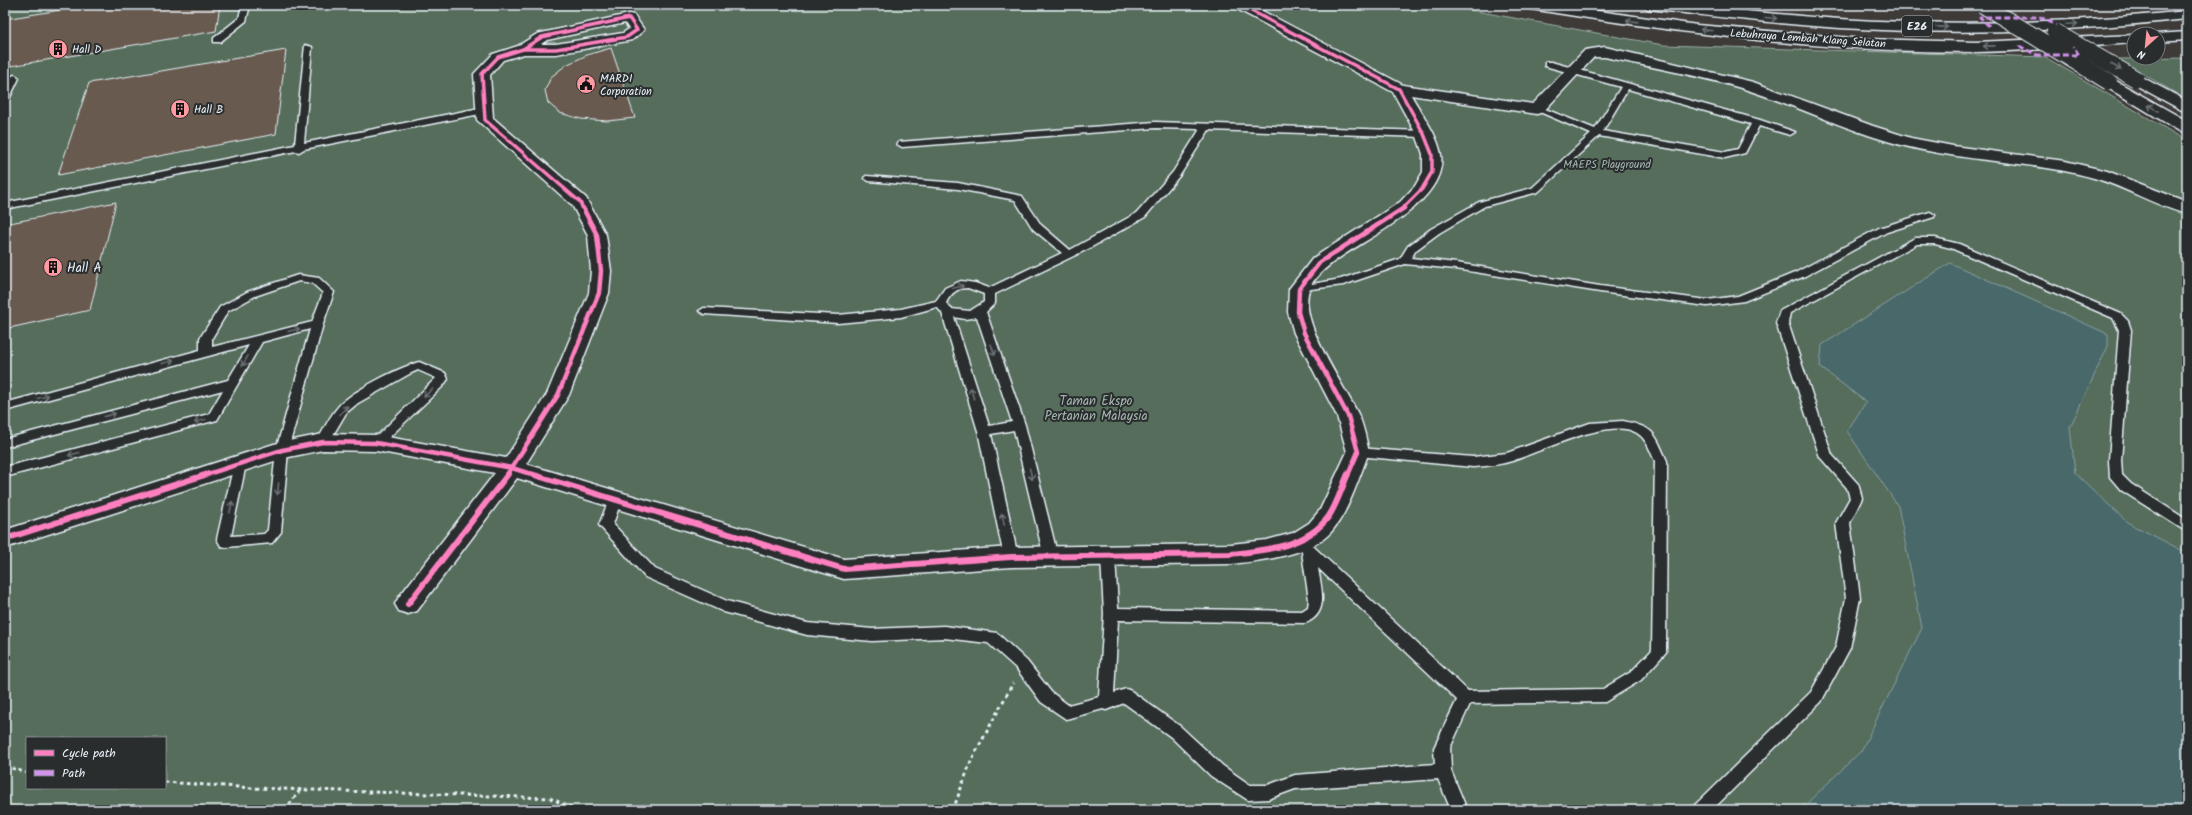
<svg xmlns="http://www.w3.org/2000/svg" width="2192" height="815" viewBox="0 0 2192 815" font-family="Kalam,sans-serif">
  <style>
    .green { fill: #546d5a; stroke: #9eafa9; fill-rule: evenodd }
    .water { fill: #4a686b; stroke: #899fa3 }
    .building { fill: #695a50; stroke: #e8f1f8 }
    .lines { fill: none; stroke-linecap: round; stroke-linejoin: round }
    .lane-casing { stroke: #e8f1f8; stroke-width: 3 }
    .street-casing { stroke: #e8f1f8; stroke-width: 3 }
    .highway-casing { stroke: #e8f1f8; stroke-width: 3 }
    .path { stroke: #e8f1f8; stroke-width: 3; stroke-dasharray: 3.5 3.5; stroke-linecap: butt }
    .lane { fill: #2a2d2e; fill-rule: evenodd }
    .street { fill: #2a2d2e; fill-rule: evenodd }
    .highway { fill: #2a2d2e; fill-rule: evenodd }
    .highway-bridge-casing { stroke: #e8f1f8; stroke-width: 18; stroke-linecap: butt }
    .highway-bridge { stroke: #2a2d2e; stroke-width: 16 }
    .quiet { stroke: #d193ec; stroke-width: 3; stroke-dasharray: 6 3; stroke-linecap: butt }
    .cycleway-far2-casing { stroke: #2a2d2e; stroke-width: 5.5 }
    .cycleway-far1-casing { stroke: #2a2d2e; stroke-width: 7 }
    .cycleway-casing { stroke: #2a2d2e; stroke-width: 8 }
    .cycleway-far2 { stroke: #ff80c0; stroke-width: 3.5 }
    .cycleway-far1 { stroke: #ff80c0; stroke-width: 4.5 }
    .cycleway { stroke: #ff80c0; stroke-width: 6 }
    .oneway { stroke: #6c7275 }
    .labels { text-anchor: middle; stroke-width: 4; stroke-linejoin: round; paint-order: stroke }
    .far-street-label { font-size: 11px; fill: #e8f1f8; stroke: #2a2d2e }
    .far-poi-label { font-size: 11px; fill: #e8f1f8; stroke: #2a2d2e; text-anchor: start }
    .far-park-label { font-size: 11px; fill: #a5b6b1; stroke: #2a2d2e }
    .shield { fill: #2a2d2e; stroke: #afb6bb; stroke-width: 1 }
    .shield-label { font-size: 12px; font-weight: bold; fill: #e8f1f8 }
    .poi-label { font-size: 13px; fill: #e8f1f8; stroke: #2a2d2e; text-anchor: start }
    .park-label { font-size: 13px; fill: #a5b6b1; stroke: #2a2d2e }
  </style>
  <rect width="100%" height="100%" fill="#3d3a38"/>
  <filter id="ink" filterUnits="userSpaceOnUse"><feTurbulence type="fractalNoise" baseFrequency=".025" numOctaves="2"/><feDisplacementMap in="SourceGraphic" scale="8" xChannelSelector="R" yChannelSelector="G"/><feConvolveMatrix kernelMatrix="1 2 1 2 8 2 1 2 1" color-interpolation-filters="sRGB"/></filter>
  <g filter="url(#ink)">
    <g class="green">
      <path d="M5 5H1442L1663 45 2045 57 2187 141V810H5ZM27 738H165V788H27Z"/>
      <path d="M2187 58V100L2118 59Z"/>
    </g>
    <path class="water" d="M1950 263 2108 334V346L2070 427 2075 473 2127 522 2187 553V810H1800L1861 751 1922 628 1898 506 1847 431 1866 402 1820 367 1822 345Z"/>
    <g class="building">
      <path d="M91 5H220L216 31 5 67V19Z"/>
      <path d="M611 48 635 118 607 121 581 119 560 113 548 103 545 90 551 77 566 65 587 55Z"/>
      <path d="M286 50 276 134 58 175 89 83Z"/>
      <path d="M116 202 90 310 5 329V224Z"/>
    </g>
    <g class="lines">
      <defs>
        <g id="lane">
          <path d="M242 5H250L246 21 220 42H214V38L239 18Z"/>
          <path d="M305 45 312 47 304 143 485 107 489 110 485 113 304 149 299 152 296 151 5 209V203L295 145Z"/>
          <path d="M1545 62H1551L1760 120 1795 132 1790 135 1759 126 1745 153 1725 158 1599 136 1538 192 1485 206 1439 233 1416 250 1411 258 1456 263 1600 286 1707 300 1738 296 1797 272 1879 228 1930 212 1935 215 1934 217 1887 232 1805 276 1744 301 1707 306 1600 292 1456 269 1405 264 1343 285 1295 291 1294 289 1295 287 1341 279 1400 259 1408 246 1431 229 1479 202 1532 188 1591 134 1533 109 1534 107H1540L1595 129 1621 87 1545 66ZM1628 89 1751 124 1738 149 1725 152 1603 131Z"/>
          <path d="M15 75 19 78 9 99 5 102V90L12 76Z"/>
          <path d="M1155 122 1424 131 1429 134 1424 137 1209 130 1180 175 1145 217 1088 249 995 294V303L986 312 1025 425 1058 557 1056 561 1051 562 1046 561 1044 557 1014 430 991 434 1018 557 1016 561 1011 562 1006 561 1004 557 978 431 942 313 937 307 901 317 838 323 704 314 699 311 704 308 838 315 901 309 936 301 945 288 961 281 975 283 989 288 1062 253 1033 229 1015 200 958 189 869 181 864 178 866 176 958 183 1022 196 1041 225 1070 250 1137 213 1173 172 1200 129 1155 128 902 147 897 144 899 142ZM968 288 984 294V302L970 311 951 309 946 303C951 293 957 288 968 288ZM954 317 965 319 977 317 1012 422 989 426Z"/>
          <path d="M1915 238H1935L1959 244 2121 314 2128 321 2131 330 2121 460 2122 475 2131 484 2187 520V532L2121 490 2110 477 2109 460 2119 330 2113 318 1951 248 1935 244H1917L1790 313 1788 323 1832 455 1858 484 1862 498 1850 523 1860 598 1850 648 1821 702 1712 810H1693L1695 805 1811 692 1836 647 1846 598 1836 523 1850 498 1847 488 1820 457 1776 323 1780 311Z"/>
          <path d="M298 275 319 278 334 292 323 324 288 450 281 532 272 543 226 547 221 546 217 539 234 464 236 461H244L246 464 231 536 264 534 268 530 276 450 310 329 262 342 217 420 5 477V467L209 414 223 390 5 447V439L228 380 249 345 5 411V403L200 350V338L220 307 247 292ZM299 281 312 283 323 293 312 322 212 347V338L228 311 255 296Z"/>
          <path d="M419 362 445 373 448 379 442 387 380 446 376 447 370 443 436 378 418 370 411 373 358 403 346 413 327 445H319L317 442C323 431 329 417 338 407 350 392 400 367 419 362Z"/>
          <path d="M1623 421C1655 428 1654 432 1667 461L1666 652 1641 680 1605 702 1470 704 1450 748 1451 771 1467 810H1451L1438 779 1295 789 1268 799 1248 800 1211 776 1171 737 1124 703 1106 710 1103 709 1066 719 1041 702 1017 669 988 643 944 638 872 641 807 635 724 612 645 577 599 525 611 495H621L622 498 613 524 655 569 727 601 807 623 872 629 944 626 997 633 1027 661 1051 692 1068 705 1099 697 1104 614 1101 557 1103 553 1108 552 1113 553 1115 557 1118 608 1302 611 1308 607 1309 600 1302 552 1294 540 1296 536C1306 533 1309 540 1314 547L1468 691 1603 689 1631 672 1652 650 1655 461C1650 451 1647 439 1637 433 1610 416 1540 452 1512 461 1499 465 1486 466 1473 467L1358 456 1354 455 1352 452 1354 449 1358 448 1473 457 1507 453 1590 423ZM1318 568 1457 700 1434 748 1435 764 1295 775 1268 785H1250L1223 766 1181 727 1131 691 1126 689 1114 693 1118 620 1305 623C1330 614 1321 588 1318 568Z"/>
        </g>
        <path id="street" d="M1233 5H1251L1403 85 1533 104 1585 50 1605 47 1753 82 1873 126 1911 138 1953 146 2065 161 2107 171 2187 202V214C2155 206 2126 187 2094 178 2032 161 1967 162 1905 146 1848 132 1797 105 1741 88 1697 75 1650 67 1605 57H1594L1543 112 1537 114 1411 95C1421 113 1438 135 1441 155 1447 199 1376 234 1345 254 1333 262 1313 276 1309 290 1298 322 1344 385 1358 414 1364 426 1366 440 1369 452 1359 477 1347 518 1327 536 1305 556 1259 561 1231 564L1011 567 844 579 517 478 417 611 408 614 399 611 395 604 399 597 495 473 376 451 323 450 284 458 5 548V530L274 444 323 434 376 435 506 458 547 394 589 293 591 271 588 235 572 205 477 120 474 74 493 54 518 46 537 34 629 14 634 15 644 30 632 40 627 41 556 54H524L503 60 490 75 493 118 586 198 606 235 611 271 609 293 569 395 526 464 844 559 1011 547 1231 544 1267 540 1293 533 1309 523 1320 510 1347 452 1337 416 1294 333 1288 312 1289 289 1313 258 1400 202 1415 186 1423 172V154L1416 134 1393 92 1235 8ZM625 23 629 29 623 33 556 44H541L547 40Z"/>
        <g id="highway">
          <path d="M1524 5H1557L1697 25 1864 39 1976 42 2134 35V43C2081 47 2029 51 1976 52 1827 52 1678 33 1531 9Z"/>
          <path d="M1641 5C1707 5 1773 15 1840 19 1956 26 2072 23 2187 11V19C2072 32 1956 35 1840 28 1776 24 1712 16 1648 9Z"/>
          <path d="M2187 32V40L2158 42V34H2156Z"/>
          <path d="M2136 74 2187 101V113L2130 82 2128 79 2130 76Z"/>
          <path d="M2109 77 2187 121V133L2181 132 2103 85 2101 82 2103 79Z"/>
        </g>
      </defs>
      <use href="#lane" class="lane-casing"/>
      <use href="#street" class="street-casing"/>
      <use href="#highway" class="highway-casing"/>
      <g class="path">
        <path d="M5 766 27 773"/>
        <path d="M165 782 252 788 550 798 577 810"/>
        <path d="M285 810 300 790"/>
        <path d="M953 810 971 761 1013 683"/>
      </g>
      <use href="#lane" class="lane"/>
      <use href="#street" class="street"/>
      <use href="#highway" class="highway"/>
      <defs>
        <g id="highway-bridge">
          <path d="M1983 5 2109 82"/>
          <path d="M2055 32 2136 79"/>
        </g>
      </defs>
      <use href="#highway-bridge" class="highway-bridge-casing"/>
      <use href="#highway-bridge" class="highway-bridge"/>
      <g class="quiet">
        <path d="M1989 26 1980 17H2040L2056 25"/>
        <path d="M2019 46 2037 55H2079L2073 46"/>
      </g>
      <defs>
        <g id="cycleway-far2">
          <path d="M1240 5 1399 89 1424 134 1432 154V172L1422 189 1402 209"/>
          <path d="M629 18 637 30 627 37 556 49H523L542 37Z"/>
          <path d="M523 49 498 57 482 74 485 120 580 202 583 209"/>
        </g>
        <g id="cycleway-far1">
          <path d="M205 475 282 450 323 442 376 443 512 468 534 475"/>
          <path d="M507 475 558 395 599 293 601 271 597 235 583 208"/>
          <path d="M1348 475 1358 452 1348 416 1304 333 1298 312 1299 289 1320 262 1404 208"/>
        </g>
        <g id="cycleway">
          <path d="M531 474 844 569 1011 557 1231 554C1266 550 1307 547 1329 516 1337 504 1342 487 1348 474"/>
          <path d="M5 539 208 474"/>
          <path d="M408 604 508 474"/>
        </g>
      </defs>
      <use href="#cycleway-far2" class="cycleway-far2-casing"/>
      <use href="#cycleway-far1" class="cycleway-far1-casing"/>
      <use href="#cycleway" class="cycleway-casing"/>
      <use href="#cycleway-far2" class="cycleway-far2"/>
      <use href="#cycleway-far1" class="cycleway-far1"/>
      <use href="#cycleway" class="cycleway"/>
    </g>
    <defs><path id="oneway-shaft" d="M-6 0H5M1.5-3L5.5 0L1.5 3" fill="none" stroke-width="1.6" stroke-linecap="round" stroke-linejoin="round"/></defs>
    <g class="oneway">
      <use href="#oneway-shaft" transform="translate(1771 18) rotate(5)"/>
      <use href="#oneway-shaft" transform="translate(1632 21) rotate(-172)"/>
      <use href="#oneway-shaft" transform="translate(2072 24) rotate(-3)"/>
      <use href="#oneway-shaft" transform="translate(1942 27) rotate(1)"/>
      <use href="#oneway-shaft" transform="translate(1706 30) rotate(-174)"/>
      <use href="#oneway-shaft" transform="translate(1989 46) rotate(179)"/>
      <use href="#oneway-shaft" transform="translate(2116 67) rotate(30)"/>
      <use href="#oneway-shaft" transform="translate(2153 108) rotate(-149)"/>
      <use href="#oneway-shaft" transform="translate(958 287) rotate(-14)"/>
      <use href="#oneway-shaft" transform="translate(294 330) rotate(-14)"/>
      <use href="#oneway-shaft" transform="translate(993 350) rotate(71)"/>
      <use href="#oneway-shaft" transform="translate(245 361) rotate(120)"/>
      <use href="#oneway-shaft" transform="translate(168 362) rotate(-15)"/>
      <use href="#oneway-shaft" transform="translate(428 393) rotate(136)"/>
      <use href="#oneway-shaft" transform="translate(972 393) rotate(-107)"/>
      <use href="#oneway-shaft" transform="translate(43 397) rotate(-15)"/>
      <use href="#oneway-shaft" transform="translate(344 410) rotate(-47)"/>
      <use href="#oneway-shaft" transform="translate(110 415) rotate(-15)"/>
      <use href="#oneway-shaft" transform="translate(200 421) rotate(165)"/>
      <use href="#oneway-shaft" transform="translate(74 454) rotate(165)"/>
      <use href="#oneway-shaft" transform="translate(1031 474) rotate(76)"/>
      <use href="#oneway-shaft" transform="translate(278 489) rotate(96)"/>
      <use href="#oneway-shaft" transform="translate(231 507) rotate(-78)"/>
      <use href="#oneway-shaft" transform="translate(1003 519) rotate(-102)"/>
    </g>
  </g>
  <defs>
    <symbol id="building-disc" viewBox="-11 -11 22 22"><circle r="9.5" fill="#ff9aa2" stroke="#2a2d2e"/><path d="M-4-6H4V6H1V3H-1V6H-4ZM-2.5-4.3h1.7v1.8h-1.7ZM.8-4.3h1.7v1.8H.8ZM-2.5-1h1.7V.8h-1.7ZM.8-1h1.7V.8H.8Z" fill="#111"/></symbol>
    <symbol id="civic-disc" viewBox="-11 -11 22 22"><circle r="9.5" fill="#ff9aa2" stroke="#2a2d2e"/><path d="M-.6-6.5H3V-4.5H.6V-3L4-1V1h2V6H-6V1h2V-1L-.6-3ZM-1.2 2.5V6h2.4V2.5Z" fill="#111"/></symbol>
  </defs>
  <g fill-rule="evenodd">
    <use href="#building-disc" x="47" y="38" width="22" height="22"/>
    <use href="#civic-disc" x="575" y="73" width="22" height="22"/>
    <use href="#building-disc" x="169" y="98" width="22" height="22"/>
    <use href="#building-disc" x="42" y="256" width="22" height="22"/>
  </g>
  <g class="labels">
    <g class="far-street-label">
      <text transform="translate(1808 38) rotate(4)" y="4">Lebuhraya Lembah Klang Selatan</text>
    </g>
    <g class="far-poi-label">
      <text x="72" y="53">Hall D</text>
      <text x="600" y="82">MARDI<tspan x="600" dy="13">Corporation</tspan></text>
      <text x="194" y="113">Hall B</text>
    </g>
    <g class="far-park-label">
      <text x="1607" y="168">MAEPS Playground</text>
    </g>
    <rect class="shield" x="1902" y="16" width="30" height="20" rx="3"/>
    <g class="shield-label">
      <text x="1917" y="30">E26</text>
    </g>
    <g class="poi-label">
      <text x="67" y="272">Hall A</text>
    </g>
    <g class="park-label">
      <text x="1096" y="405">Taman Ekspo<tspan x="1096" dy="15">Pertanian Malaysia</tspan></text>
    </g>
  </g>
  <rect width="2192" height="815" fill="none" stroke="#2a2d2e" stroke-width="20"/>
  <rect x="10" y="10" width="2172" height="795" fill="none" stroke="#e8f1f8" stroke-width="1.5" filter="url(#ink)"/>
  <rect x="26" y="737" width="140" height="52" fill="#2a2d2e" stroke="#767b7f"/>
  <rect x="34" y="750" width="20" height="6" fill="#ff80c0" stroke="#767b7f"/>
  <text x="62" y="757" font-size="12" fill="#e8f1f8">Cycle path</text>
  <rect x="34" y="770" width="20" height="6" fill="#d193ec" stroke="#767b7f"/>
  <text x="62" y="777" font-size="12" fill="#e8f1f8">Path</text>
  <g transform="translate(2146 46) rotate(207)"><circle r="19" fill="#2a2d2e" stroke="#767b7f"/>
  <path d="M0-3L7 15L0 10L-7 15Z" fill="#ff9aa2"/>
  <text y="-6" font-size="11" font-weight="bold" text-anchor="middle" fill="#e8f1f8">N</text>
  </g>
</svg>
